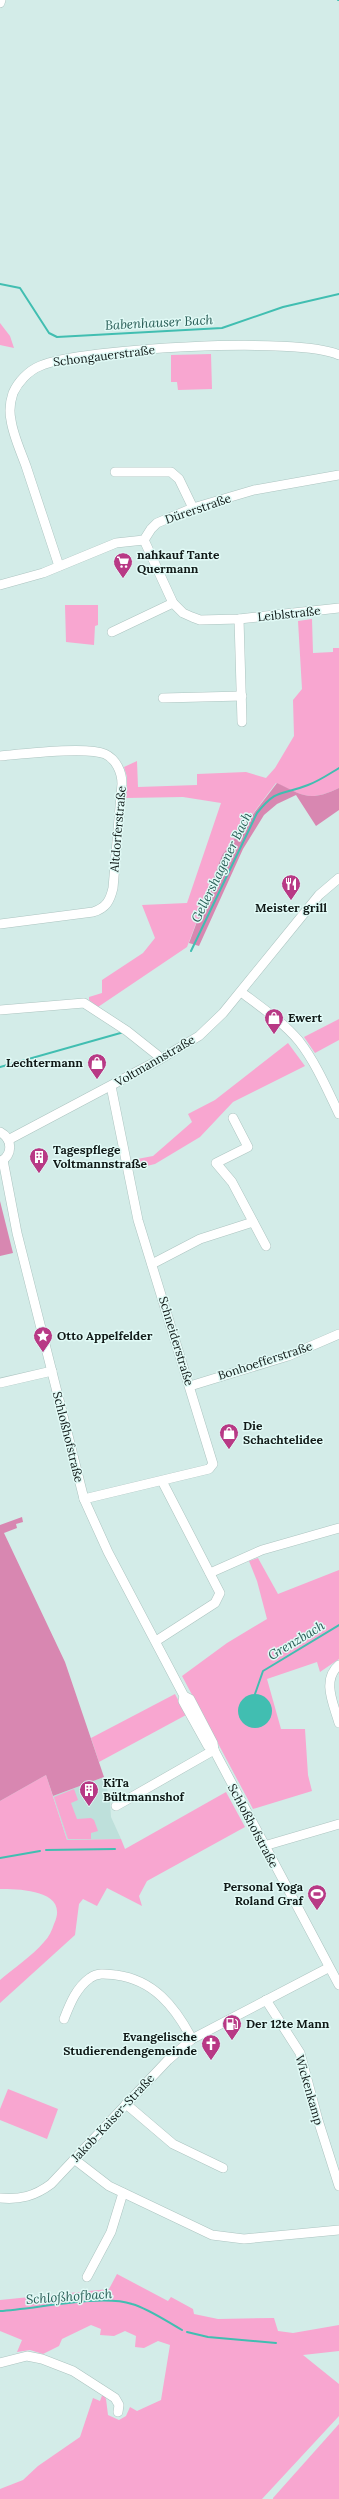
<svg xmlns="http://www.w3.org/2000/svg" width="339" height="2499" viewBox="0 0 339 2499" font-family="Lora,serif">
  <style>
    .built { fill: #bee0db }
    .green { fill: #f8a6d0 }
    .forest { fill: #d887b1 }
    .water { fill: #41beb1 }
    .lines { fill: none; stroke-linecap: round; stroke-linejoin: round }
    .stream { stroke: #41beb1; stroke-width: 2 }
    .minor-casing { stroke: #acc4c0; stroke-width: 10 }
    .minor { stroke: #fff; stroke-width: 9 }
    .labels { text-anchor: middle; stroke-width: 3; stroke-linejoin: round; paint-order: stroke }
    .street-label { font-size: 12px; fill: #101917; stroke: #e1faf6 }
    .poi-label { font-size: 12px; font-weight: bold; fill: #101917; stroke: #e1faf6; text-anchor: start }
    .water-label { font-size: 13px; font-style: italic; fill: #295d56; stroke: #e1faf6 }
  </style>
  <rect width="100%" height="100%" fill="#d3ece8"/>
  <path class="built" d="M104 1777 110 1800 111 1817 121 1839 67 1840 53 1796Z"/>
  <g class="green">
    <path d="M0 323 10 336 14 348 0 345Z"/>
    <path d="M211 354 212 389 178 390 177 382H171V355Z"/>
    <path d="M65 605H98V625L95 626 94 645 66 642Z"/>
    <path d="M312 619 313 653 333 652V648H339V788C309 802 304 796 276 783L222 855 187 947 98 1007 89 1000V997L102 993V980L143 953 155 938 142 905 187 903 221 803 183 797 126 798 127 777 124 767 137 761 138 787 197 785V774L246 772 266 778 275 768 294 736 293 700 302 689 298 621Z"/>
    <path d="M339 1019V1040L315 1053 304 1037Z"/>
    <path d="M288 1043 305 1066 233 1102 200 1137 155 1164 134 1169 132 1160 153 1156 192 1122 188 1114 215 1100Z"/>
    <path d="M258 1558 278 1594 339 1570V1659L320 1672 317 1662 267 1679 281 1729H305L308 1775 312 1791 253 1809 182 1676 227 1643 267 1619 257 1581 249 1561Z"/>
    <path d="M175 1694 186 1715 99 1762 91 1738Z"/>
    <path d="M46 1775 67 1840 121 1839 125 1849 226 1792 245 1827 147 1881 139 1896 142 1906 107 1888 97 1906 83 1899 79 1904 75 1935 0 2003V1980C14 1968 32 1956 44 1942 49 1937 52 1930 54 1924 70 1890 20 1889 0 1889V1801Z"/>
    <path d="M74 1789 78 1800 71 1803 77 1819 91 1818 94 1820 98 1831 91 1833V1839H68L54 1797Z"/>
    <path d="M8 2089 58 2109 47 2139 0 2120V2109Z"/>
    <path d="M117 2274 168 2301 171 2297 193 2309 194 2314 218 2319 274 2318 278 2331 293 2333 339 2325V2351L303 2355 339 2384V2416L262 2499H0V2489L23 2480 38 2466 80 2437 93 2398 100 2401 103 2393 106 2399 108 2415 119 2420 126 2416 130 2407 137 2411 161 2400 170 2345 158 2341 144 2348 135 2347 136 2336 125 2331 114 2336 100 2335 101 2329 91 2325 62 2339 59 2346 43 2354 30 2350 17 2352 22 2340 0 2331V2300L109 2289Z"/>
    <path d="M339 2424V2499H273V2498Z"/>
  </g>
  <g class="forest">
    <path d="M277 783C304 796 309 802 339 788V810L316 826 296 795 277 804 264 815 243 849 199 946 189 943 222 855Z"/>
    <path d="M0 1201 13 1253 0 1256Z"/>
    <path d="M22 1517 23 1522 16 1524 17 1528 4 1533 65 1662 104 1777 53 1796 46 1775 0 1801V1525Z"/>
  </g>
  <circle class="water" cx="255" cy="1711" r="17"/>
  <g class="lines">
    <g class="stream">
      <path d="M338 0H339"/>
      <path d="M0 284 20 288 49 333 57 337 222 328 283 307 339 294"/>
      <path d="M191 951 257 813C278 787 281 796 308 785 319 781 329 774 339 768"/>
      <path d="M0 1067 124 1032"/>
      <path d="M255 1694 263 1671 339 1625"/>
      <path d="M46 1850 115 1849"/>
      <path d="M0 1858 40 1851"/>
      <path d="M0 2311C35 2309 101 2294 132 2304 149 2309 166 2321 182 2330"/>
      <path d="M187 2332 208 2337 276 2343"/>
    </g>
    <defs>
      <g id="minor">
        <path d="M0 3 1 0"/>
        <path d="M115 472H171L179 479 193 508"/>
        <path d="M144 540 173 603 183 613 192 617 200 620 239 619 339 608"/>
        <path d="M59 566C48 533 37 499 26 466 21 452 13 435 11 420 9 411 10 402 13 393 18 382 28 371 40 366 81 348 301 336 339 355"/>
        <path d="M0 585 43 573 116 543 144 540 151 529 157 523 193 508 254 490 339 475"/>
        <path d="M239 619 242 722"/>
        <path d="M112 632 173 603"/>
        <path d="M163 698 242 696"/>
        <path d="M0 756C22 754 87 746 105 754 116 759 122 772 122 784L113 888C110 901 106 908 93 912L0 924"/>
        <path d="M241 992C261 1007 283 1022 299 1041 316 1063 327 1089 339 1114"/>
        <path d="M0 1010 84 1003 127 1031 161 1058"/>
        <path d="M233 1118 248 1147 216 1163 232 1182 266 1246"/>
        <path d="M0 1132C13 1139 13 1155 0 1162"/>
        <path d="M8 1140 157 1061 199 1036 223 1013 319 895 339 878"/>
        <path d="M3 1160 17 1233 84 1499 108 1552 184 1696 183 1701 208 1746 214 1750 339 1985"/>
        <path d="M152 1264 200 1239 253 1222"/>
        <path d="M0 1383 52 1371"/>
        <path d="M190 1386 288 1356 339 1334"/>
        <path d="M84 1499 209 1469 213 1464 138 1220 111 1086"/>
        <path d="M210 1573 262 1550 339 1528"/>
        <path d="M156 1641 215 1603 220 1593 162 1481"/>
        <path d="M339 1665C321 1680 334 1705 339 1723"/>
        <path d="M184 1696 190 1699 213 1743 214 1750"/>
        <path d="M116 1806 214 1750"/>
        <path d="M264 1846 339 1824"/>
        <path d="M266 2000 300 2053 318 2120 339 2186"/>
        <path d="M64 2019C70 2004 76 1988 90 1978 98 1972 107 1974 116 1975 154 1980 175 2007 192 2039"/>
        <path d="M126 2104 173 2144 223 2168"/>
        <path d="M74 2159 109 2186 212 2235 244 2239 339 2230"/>
        <path d="M0 2198C20 2200 35 2196 51 2184L168 2060 192 2039 328 1968"/>
        <path d="M87 2277 111 2232 123 2193"/>
        <path d="M0 2363 27 2356 42 2359 73 2371 115 2398 119 2405 118 2412"/>
      </g>
    </defs>
    <use href="#minor" class="minor-casing"/>
    <use href="#minor" class="minor"/>
  </g>
  <defs>
    <symbol id="supermarket-pin" viewBox="-11 -11 22 30"><path d="M0 17L-7.5 6A9.5 9.5 0 1 1 7.5 6Z" fill="#b83985" stroke="#e1faf6"/><path d="M-6-5.5h2.5l.6 2H6L4.5 2H-2.5L-4.4-4H-6ZM-1.5 3.2a1.3 1.3 0 1 0 .1 0ZM3 3.2a1.3 1.3 0 1 0 .1 0Z" fill="#fff"/></symbol>
    <symbol id="restaurant-pin" viewBox="-11 -11 22 30"><path d="M0 17L-7.5 6A9.5 9.5 0 1 1 7.5 6Z" fill="#b83985" stroke="#e1faf6"/><path d="M-5-6h1v4h1v-4h1v4h1v-4h1v5L-1.5 .5V6h-2V.5L-5-1ZM5-6V6H3V1.5H1.5Q1.5-4 5-6Z" fill="#fff"/></symbol>
    <symbol id="shop-pin" viewBox="-11 -11 22 30"><path d="M0 17L-7.5 6A9.5 9.5 0 1 1 7.5 6Z" fill="#b83985" stroke="#e1faf6"/><path d="M-5-2.5h2.3a2.7 3.5 0 0 1 5.4 0H5L5.5 6h-11ZM-1.5-2.5h3a1.5 2.3 0 0 0-3 0Z" fill="#fff"/></symbol>
    <symbol id="building-pin" viewBox="-11 -11 22 30"><path d="M0 17L-7.5 6A9.5 9.5 0 1 1 7.5 6Z" fill="#b83985" stroke="#e1faf6"/><path d="M-4-6H4V6H1V3H-1V6H-4ZM-2.5-4.3h1.7v1.8h-1.7ZM.8-4.3h1.7v1.8H.8ZM-2.5-1h1.7V.8h-1.7ZM.8-1h1.7V.8H.8Z" fill="#fff"/></symbol>
    <symbol id="sight-pin" viewBox="-11 -11 22 30"><path d="M0 17L-7.5 6A9.5 9.5 0 1 1 7.5 6Z" fill="#b83985" stroke="#e1faf6"/><path d="M0-6L1.8-2.2L6-1.7L2.9 1.2L3.7 5.4L0 3.3L-3.7 5.4L-2.9 1.2L-6-1.7L-1.8-2.2Z" fill="#fff"/></symbol>
    <symbol id="stadium-pin" viewBox="-11 -11 22 30"><path d="M0 17L-7.5 6A9.5 9.5 0 1 1 7.5 6Z" fill="#b83985" stroke="#e1faf6"/><path d="M0-5a6.5 5 0 1 0 0 10a6.5 5 0 1 0 0-10ZM-3.5-1.8h7v3.6h-7Z" fill="#fff"/></symbol>
    <symbol id="fuel-pin" viewBox="-11 -11 22 30"><path d="M0 17L-7.5 6A9.5 9.5 0 1 1 7.5 6Z" fill="#b83985" stroke="#e1faf6"/><path d="M-5.5-6h7V0h2V4h1.3V-2.5L3-4.5l.8-.8L6-3V5H2.5V1h-1V6h-7ZM-4.2-4.7v3.2H.2V-4.7Z" fill="#fff"/></symbol>
    <symbol id="church-pin" viewBox="-11 -11 22 30"><path d="M0 17L-7.5 6A9.5 9.5 0 1 1 7.5 6Z" fill="#b83985" stroke="#e1faf6"/><path d="M-1.2-6h2.4v3.5h3.3v2.4h-3.3V6h-2.4V-.1h-3.3v-2.4h3.3Z" fill="#fff"/></symbol>
  </defs>
  <g fill-rule="evenodd">
    <use href="#supermarket-pin" x="112" y="551" width="22" height="30"/>
    <use href="#restaurant-pin" x="280" y="873" width="22" height="30"/>
    <use href="#shop-pin" x="263" y="1007" width="22" height="30"/>
    <use href="#shop-pin" x="86" y="1052" width="22" height="30"/>
    <use href="#building-pin" x="28" y="1146" width="22" height="30"/>
    <use href="#sight-pin" x="32" y="1325" width="22" height="30"/>
    <use href="#shop-pin" x="218" y="1422" width="22" height="30"/>
    <use href="#building-pin" x="78" y="1779" width="22" height="30"/>
    <use href="#stadium-pin" x="306" y="1883" width="22" height="30"/>
    <use href="#fuel-pin" x="221" y="2013" width="22" height="30"/>
    <use href="#church-pin" x="200" y="2033" width="22" height="30"/>
  </g>
  <g class="labels">
    <g class="street-label">
      <text transform="translate(104 356) rotate(-7)" y="4">Schongauerstraße</text>
      <text transform="translate(198 509) rotate(-19)" y="4">Dürerstraße</text>
      <text transform="translate(289 614) rotate(-6)" y="4">Leiblstraße</text>
      <text transform="translate(118 829) rotate(-85)" y="4">Altdorferstraße</text>
      <text transform="translate(155 1061) rotate(-30)" y="4">Voltmannstraße</text>
      <text transform="translate(176 1341) rotate(73)" y="4">Schneiderstraße</text>
      <text transform="translate(265 1361) rotate(-18)" y="4">Bonhoefferstraße</text>
      <text transform="translate(68 1437) rotate(76)" y="4">Schloßhofstraße</text>
      <text transform="translate(253 1826) rotate(62)" y="4">Schloßhofstraße</text>
      <text transform="translate(309 2090) rotate(74)" y="4">Wickenkamp</text>
      <text transform="translate(113 2118) rotate(-47)" y="4">Jakob-Kaiser-Straße</text>
    </g>
    <g class="poi-label">
      <text x="137" y="559">nahkauf Tante<tspan x="137" dy="14">Quermann</tspan></text>
      <text x="291" y="912" text-anchor="middle">Meister grill</text>
      <text x="288" y="1022">Ewert</text>
      <text x="83" y="1067" text-anchor="end">Lechtermann</text>
      <text x="53" y="1154">Tagespflege<tspan x="53" dy="14">Voltmannstraße</tspan></text>
      <text x="57" y="1340">Otto Appelfelder</text>
      <text x="243" y="1430">Die<tspan x="243" dy="14">Schachtelidee</tspan></text>
      <text x="103" y="1787">KiTa<tspan x="103" dy="14">Bültmannshof</tspan></text>
      <text x="303" y="1891" text-anchor="end">Personal Yoga<tspan x="303" dy="14">Roland Graf</tspan></text>
      <text x="246" y="2028">Der 12te Mann</text>
      <text x="197" y="2041" text-anchor="end">Evangelische<tspan x="197" dy="14">Studierendengemeinde</tspan></text>
    </g>
    <g class="water-label">
      <text transform="translate(159 322) rotate(-3)" y="5">Babenhauser Bach</text>
      <text transform="translate(221 867) rotate(-64)" y="5">Gellershagener Bach</text>
      <text transform="translate(296 1640) rotate(-31)" y="5">Grenzbach</text>
      <text transform="translate(69 2296) rotate(-4)" y="5">Schloßhofbach</text>
    </g>
  </g>
</svg>
